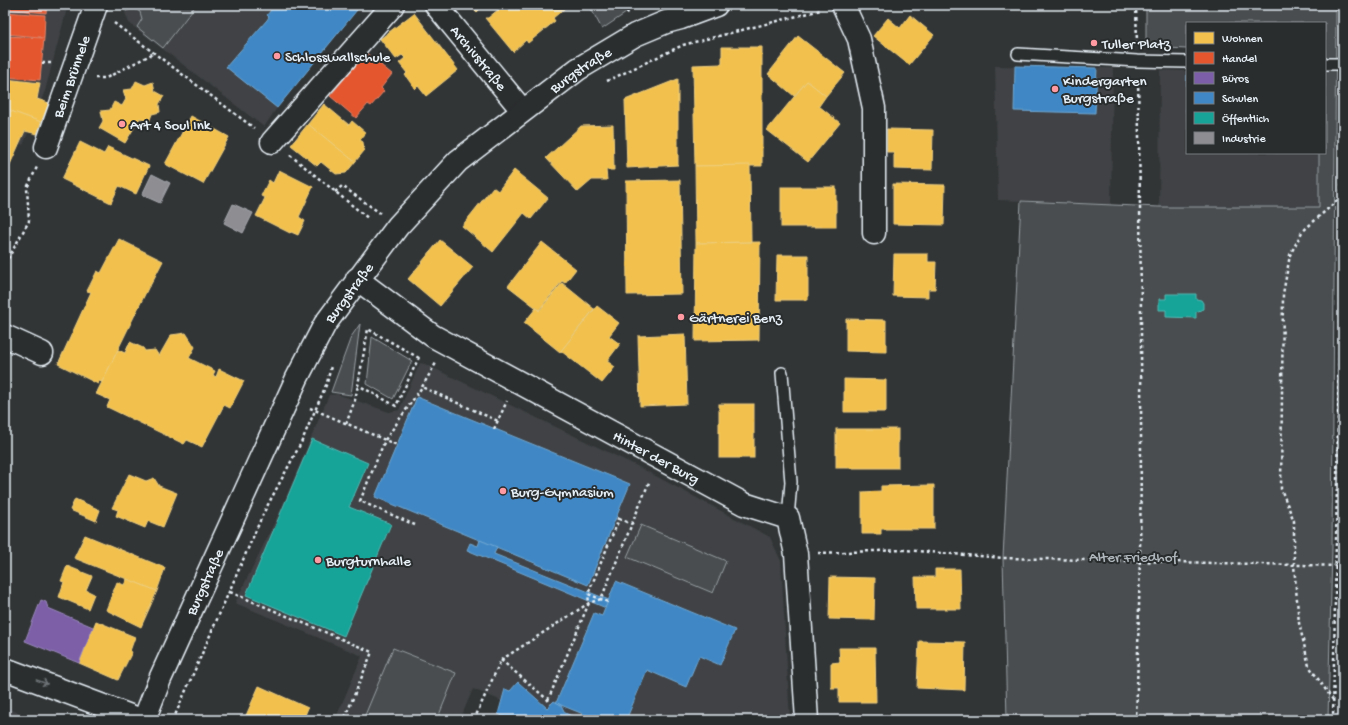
<svg xmlns="http://www.w3.org/2000/svg" width="1348" height="725" viewBox="0 0 1348 725" font-family="'Gochi Hand',sans-serif">
  <style>
    .built { fill: #3f4244 }
    .green { fill: #494d4f; stroke: #989fa4 }
    .homes { fill: #f2c14e; stroke: #efcf81 }
    .shops { fill: #e4572e; stroke: #e5856b }
    .offices { fill: #7b5ea7; stroke: #9c8abf }
    .schools { fill: #3f88c5; stroke: #72a8d4 }
    .public { fill: #17a398; stroke: #56bab5 }
    .industry { fill: #8d8d92; stroke: #a8abb1 }
    .lines { fill: none; stroke-linecap: round; stroke-linejoin: round }
    .lane-casing { stroke: #e8f1f8; stroke-width: 14 }
    .street-casing { stroke: #e8f1f8; stroke-width: 25 }
    .secondary-casing { stroke: #e8f1f8; stroke-width: 25 }
    .path { stroke: #e8f1f8; stroke-width: 2.5; stroke-dasharray: 3 3; stroke-linecap: butt }
    .lane { stroke: #2a2d2e; stroke-width: 11 }
    .street { stroke: #2a2d2e; stroke-width: 22 }
    .secondary { stroke: #2a2d2e; stroke-width: 22 }
    .oneway { stroke: #6c7275 }
    .poi-dot { fill: #ff9aa2; stroke: #2a2d2e; stroke-width: 1.5 }
    .labels { text-anchor: middle; stroke-width: 4; stroke-linejoin: round; paint-order: stroke }
    .poi-label { font-size: 15px; fill: #e8f1f8; stroke: #2a2d2e; text-anchor: start }
    .street-label { font-size: 15px; fill: #e8f1f8; stroke: #2a2d2e }
    .park-label { font-size: 15px; fill: #b0b8bd; stroke: #2a2d2e }
  </style>
  <rect width="100%" height="100%" fill="#323536"/>
  <filter id="ink" filterUnits="userSpaceOnUse"><feTurbulence type="fractalNoise" baseFrequency=".025" numOctaves="2"/><feDisplacementMap in="SourceGraphic" scale="8" xChannelSelector="R" yChannelSelector="G"/><feConvolveMatrix kernelMatrix="1 2 1 2 8 2 1 2 1" color-interpolation-filters="sRGB"/></filter>
  <g filter="url(#ink)">
    <g class="built">
      <path d="M5 5H68L45 91 23 145 5 136Z"/>
      <path d="M122 5H361L277 108 264 127 129 23Z"/>
      <path d="M995 66 1113 68 1111 205 998 200Z"/>
      <path d="M1160 70 1187 71V153H1319V207H1159Z"/>
      <path d="M420 363 425 364 637 466 770 537 781 561 790 720H547L473 689 460 720H335L362 656 235 603 281 509 329 395 337 394 389 412 399 410Z"/>
      <path d="M5 707 35 720H5Z"/>
    </g>
    <g class="green">
      <path d="M124 5H196L163 48 137 27 142 19 140 12 134 8 126 11Z"/>
      <path d="M589 5H638L602 29Z"/>
      <path d="M1146 5H1336L1332 548 1328 720H1007L1003 558 1021 201 1159 207H1319V153H1325V23H1187V49L1146 47Z"/>
      <path d="M360 324 351 395 331 392 351 337Z"/>
      <path d="M372 337 412 361 393 399 367 384Z"/>
      <path d="M641 525 726 561 713 593 627 557Z"/>
      <path d="M393 648 456 673 437 720H363Z"/>
    </g>
    <g class="homes">
      <path d="M471 5H484L477 12Z"/>
      <path d="M496 5H563L565 8 553 18 555 21 528 43 526 40 513 52 485 18H488L499 9Z"/>
      <path d="M414 13 458 70 426 96 418 86 415 89 405 75 407 73 399 63 405 58 402 55 396 59 380 39Z"/>
      <path d="M910 15 934 35 909 65 873 36 888 18 900 28Z"/>
      <path d="M798 36 845 73 826 96 807 81 794 96 768 74Z"/>
      <path d="M722 47H762V166H695L693 65 722 64Z"/>
      <path d="M5 79 40 83 37 99 49 103 41 122 5 109Z"/>
      <path d="M678 79V165L627 168 625 100Z"/>
      <path d="M136 81 145 85 153 82 155 91 164 96 159 104 160 112 152 114 149 122 140 118 125 143 99 128 103 121 101 111 110 110 114 102 122 106 126 99 123 90 132 89Z"/>
      <path d="M807 81 826 96 819 106 840 123 808 162 767 130Z"/>
      <path d="M324 104 349 125 352 121 366 133 360 140 363 142 364 151 355 162 308 124Z"/>
      <path d="M8 110 41 122 37 134 25 131 8 169 5 167V120Z"/>
      <path d="M191 116 229 137 203 184 165 164Z"/>
      <path d="M308 124 355 162 346 173 336 174 321 162 317 166 291 145Z"/>
      <path d="M613 125 614 170H606L607 180H592L578 192 546 158 581 126Z"/>
      <path d="M887 129 933 130 932 170 894 169V152H887Z"/>
      <path d="M80 142 104 154 108 147 149 166 136 194 119 186 111 203 62 179Z"/>
      <path d="M750 165 751 242 696 243 695 166Z"/>
      <path d="M5 167 8 169 5 177Z"/>
      <path d="M279 170 313 187 299 217 305 221 298 235 291 232 290 233 256 216 265 198 261 196 269 180 273 183Z"/>
      <path d="M514 170 548 198 531 219 524 213 493 252 462 226 493 187 498 191Z"/>
      <path d="M680 180 682 294 627 295 626 181Z"/>
      <path d="M893 184 945 185 944 225 893 224Z"/>
      <rect x="781" y="187" width="55" height="40"/>
      <path d="M119 239 163 261 150 286H149L102 382 99 381 98 384 58 364 91 292 87 291 97 271 101 273Z"/>
      <path d="M440 240 473 267 440 306 408 279Z"/>
      <path d="M542 242 576 269 565 283 562 281 539 310 508 286Z"/>
      <path d="M760 242 759 340 695 341 696 243Z"/>
      <path d="M894 254H928V262H936L935 289H928V297L893 296Z"/>
      <path d="M777 255H808V300H776Z"/>
      <path d="M562 283 594 309 560 352 524 323 536 308 539 311Z"/>
      <path d="M597 306 619 323 609 336 620 344 607 361 615 367 602 383 561 351Z"/>
      <path d="M846 319 886 320V352L846 351Z"/>
      <path d="M186 333 195 347 189 358 215 371 213 375 216 377 219 369 244 381 230 408 224 405 202 447 187 440 184 444 107 407 110 400 96 394 118 350 125 353 130 342 143 348 145 351 155 350 159 356 171 335Z"/>
      <path d="M685 334 687 404 640 406 638 336Z"/>
      <path d="M844 379 886 380V412H844Z"/>
      <rect x="719" y="404" width="35" height="54"/>
      <rect x="836" y="429" width="62" height="39"/>
      <path d="M129 474 146 481 154 478 159 486 177 493 163 527 148 521 145 528 116 516 118 510 112 508Z"/>
      <path d="M934 485V529H881V534H862V492L881 491V486Z"/>
      <path d="M75 499 100 510 96 521 70 510Z"/>
      <path d="M85 535 165 568 157 591 74 558Z"/>
      <path d="M67 566 92 576 86 590 94 594 88 609 59 597 64 582 61 581Z"/>
      <path d="M935 569H960L961 609H916L915 577H935Z"/>
      <path d="M830 577 875 578 874 620 829 619Z"/>
      <path d="M127 579 157 591 141 627 106 610 117 582 124 585Z"/>
      <path d="M96 621 135 637 130 651 132 652 118 680 79 663Z"/>
      <path d="M919 641 965 642 964 690 917 688Z"/>
      <path d="M839 648H875L876 702H839V688H831V663L840 662Z"/>
      <path d="M259 686 308 708 303 720H244Z"/>
      <rect x="834" y="718" width="42" height="2"/>
      <path d="M917 719H963L917 720Z"/>
    </g>
    <g class="shops">
      <path d="M5 5H47L46 13 5 9Z"/>
      <path d="M5 12 45 15 44 38H40V37L5 34Z"/>
      <path d="M5 36 44 38 40 80 5 77Z"/>
      <path d="M366 53 392 74 381 88 384 91 371 106 368 104 356 118 330 96Z"/>
    </g>
    <path class="offices" d="M41 600 46 602 48 608 93 627 79 663 25 641Z"/>
    <g class="schools">
      <path d="M275 5H361L277 108 226 67 267 20 269 17 267 15Z"/>
      <path d="M1015 66 1097 68 1095 113 1014 111Z"/>
      <path d="M1187 71V112H1186Z"/>
      <path d="M417 397 630 484 588 585 375 497Z"/>
      <path d="M480 540 497 547 494 554 609 600 606 608 467 550 470 543 478 546Z"/>
      <path d="M616 581 735 630 720 665 699 656 686 687 647 670 626 720H598L556 703 594 613 602 616Z"/>
      <path d="M518 682 547 708 554 701 561 705 565 713 581 720H512L498 714 505 689 510 691Z"/>
    </g>
    <g class="public">
      <path d="M1166 294H1196V299L1201 300 1203 303V309L1196 312V318L1166 317V310H1159V299H1166Z"/>
      <path d="M312 439 368 463 349 507 391 524 344 636 246 595Z"/>
    </g>
    <g class="industry">
      <path d="M152 174 170 183 160 203 142 195Z"/>
      <path d="M233 204 253 213 243 233 224 223Z"/>
    </g>
    <g class="lines">
      <defs>
        <g id="lane">
          <path d="M1018 54 1137 61 1187 62"/>
          <path d="M1325 64H1343"/>
          <path d="M782 373 791 482 788 518"/>
        </g>
        <g id="street">
          <path id="s1" d="M436 5 522 110"/>
          <path d="M843 5 859 39 874 108V233"/>
          <path d="M272 142 393 5"/>
          <path id="s2" d="M46 147 96 5"/>
          <path id="s3" d="M357 279 433 336 744 504 788 518 796 554 807 720"/>
          <path d="M5 336 42 353"/>
          <path d="M5 669 141 720"/>
        </g>
        <g id="secondary">
          <path id="s4" d="M144 720 160 679 297 378 325 324 398 226 458 161 578 69 635 35 666 22 681 18 716 5"/>
        </g>
      </defs>
      <use href="#lane" class="lane-casing"/>
      <use href="#street" class="street-casing"/>
      <use href="#secondary" class="secondary-casing"/>
      <g class="path">
        <path d="M625 5 628 14"/>
        <path d="M1136 5 1137 44"/>
        <path d="M114 23 254 128"/>
        <path d="M42 63H52"/>
        <path d="M95 78H106L154 53"/>
        <path d="M607 81 683 45 821 10"/>
        <path d="M5 115 7 116"/>
        <path d="M290 155 369 219"/>
        <path d="M335 192 342 186 380 213"/>
        <path d="M5 264 29 221 27 188 37 167"/>
        <path d="M419 358 368 329 358 385 396 406 420 355"/>
        <path d="M422 387 436 363"/>
        <path d="M310 408 397 445"/>
        <path d="M346 424 355 400 358 385"/>
        <path d="M494 429 507 401"/>
        <path d="M619 519 632 524"/>
        <path d="M415 525 360 501 385 440 422 387 498 421"/>
        <path d="M818 553 904 550 1003 558 1343 566"/>
        <path d="M230 592 372 652 344 720"/>
        <path d="M608 602 588 594 619 519 616 518"/>
        <path d="M501 660 548 700 550 704"/>
        <path d="M548 700 589 603 588 594"/>
        <path d="M1333 700 1309 666 1299 623 1294 565V521L1281 489 1283 294 1290 255 1302 232 1342 196"/>
        <path d="M173 720 264 512 301 443 327 383 331 366"/>
        <path d="M474 720 501 660 589 603 601 599 650 480"/>
        <path d="M1136 720C1143 506 1142 292 1138 79"/>
        <path d="M1333 720 1343 121"/>
      </g>
      <use href="#lane" class="lane"/>
      <use href="#street" class="street"/>
      <use href="#secondary" class="secondary"/>
    </g>
    <defs><path id="oneway-shaft" d="M-6 0H5M1.5-3L5.5 0L1.5 3" fill="none" stroke-width="1.6" stroke-linecap="round" stroke-linejoin="round"/></defs>
    <use class="oneway" href="#oneway-shaft" transform="translate(42 682) rotate(20)"/>
  </g>
  <g class="poi-dot">
    <circle cx="1094" cy="43" r="4"/>
    <circle cx="277" cy="56" r="4"/>
    <circle cx="1055" cy="89" r="4"/>
    <circle cx="122" cy="124" r="4"/>
    <circle cx="681" cy="317" r="4"/>
    <circle cx="503" cy="491" r="4"/>
    <circle cx="318" cy="560" r="4"/>
  </g>
  <g class="labels">
    <g class="poi-label">
      <text x="1102" y="48">Tuller Platz</text>
      <text x="285" y="61">Schlosswallschule</text>
      <text x="1063" y="85">Kindergarten<tspan x="1063" dy="17">Burgstraße</tspan></text>
      <text x="130" y="129">Art 4 Soul Ink</text>
      <text x="689" y="322">Gärtnerei Benz</text>
      <text x="511" y="496">Burg-Gymnasium</text>
      <text x="326" y="565">Burgturnhalle</text>
    </g>
    <g class="street-label">
      <text dy="5" stroke="none"><textPath href="#s1" startOffset="68">Archivstraße</textPath></text>
      <text dy="5" stroke="none"><textPath href="#s4" startOffset="799">Burgstraße</textPath></text>
      <text dy="5" stroke="none"><textPath href="#s2" startOffset="75">Beim Brünnele</textPath></text>
      <text dy="5" stroke="none"><textPath href="#s4" startOffset="475">Burgstraße</textPath></text>
      <text dy="5" stroke="none"><textPath href="#s3" startOffset="349">Hinter der Burg</textPath></text>
      <text dy="5" stroke="none"><textPath href="#s4" startOffset="151">Burgstraße</textPath></text>
    </g>
    <g class="park-label">
      <text x="1133" y="561">Alter Friedhof</text>
    </g>
  </g>
  <rect width="1348" height="725" fill="none" stroke="#2a2d2e" stroke-width="20"/>
  <rect x="10" y="10" width="1328" height="705" fill="none" stroke="#e8f1f8" stroke-width="1.5" filter="url(#ink)"/>
  <rect x="1186" y="22" width="140" height="132" fill="#2a2d2e" stroke="#767b7f"/>
  <rect x="1194" y="32" width="20" height="12" fill="#f2c14e" stroke="#767b7f"/>
  <text x="1222" y="42" font-size="12" fill="#e8f1f8">Wohnen</text>
  <rect x="1194" y="52" width="20" height="12" fill="#e4572e" stroke="#767b7f"/>
  <text x="1222" y="62" font-size="12" fill="#e8f1f8">Handel</text>
  <rect x="1194" y="72" width="20" height="12" fill="#7b5ea7" stroke="#767b7f"/>
  <text x="1222" y="82" font-size="12" fill="#e8f1f8">Büros</text>
  <rect x="1194" y="92" width="20" height="12" fill="#3f88c5" stroke="#767b7f"/>
  <text x="1222" y="102" font-size="12" fill="#e8f1f8">Schulen</text>
  <rect x="1194" y="112" width="20" height="12" fill="#17a398" stroke="#767b7f"/>
  <text x="1222" y="122" font-size="12" fill="#e8f1f8">Öffentlich</text>
  <rect x="1194" y="132" width="20" height="12" fill="#8d8d92" stroke="#767b7f"/>
  <text x="1222" y="142" font-size="12" fill="#e8f1f8">Industrie</text>
</svg>
